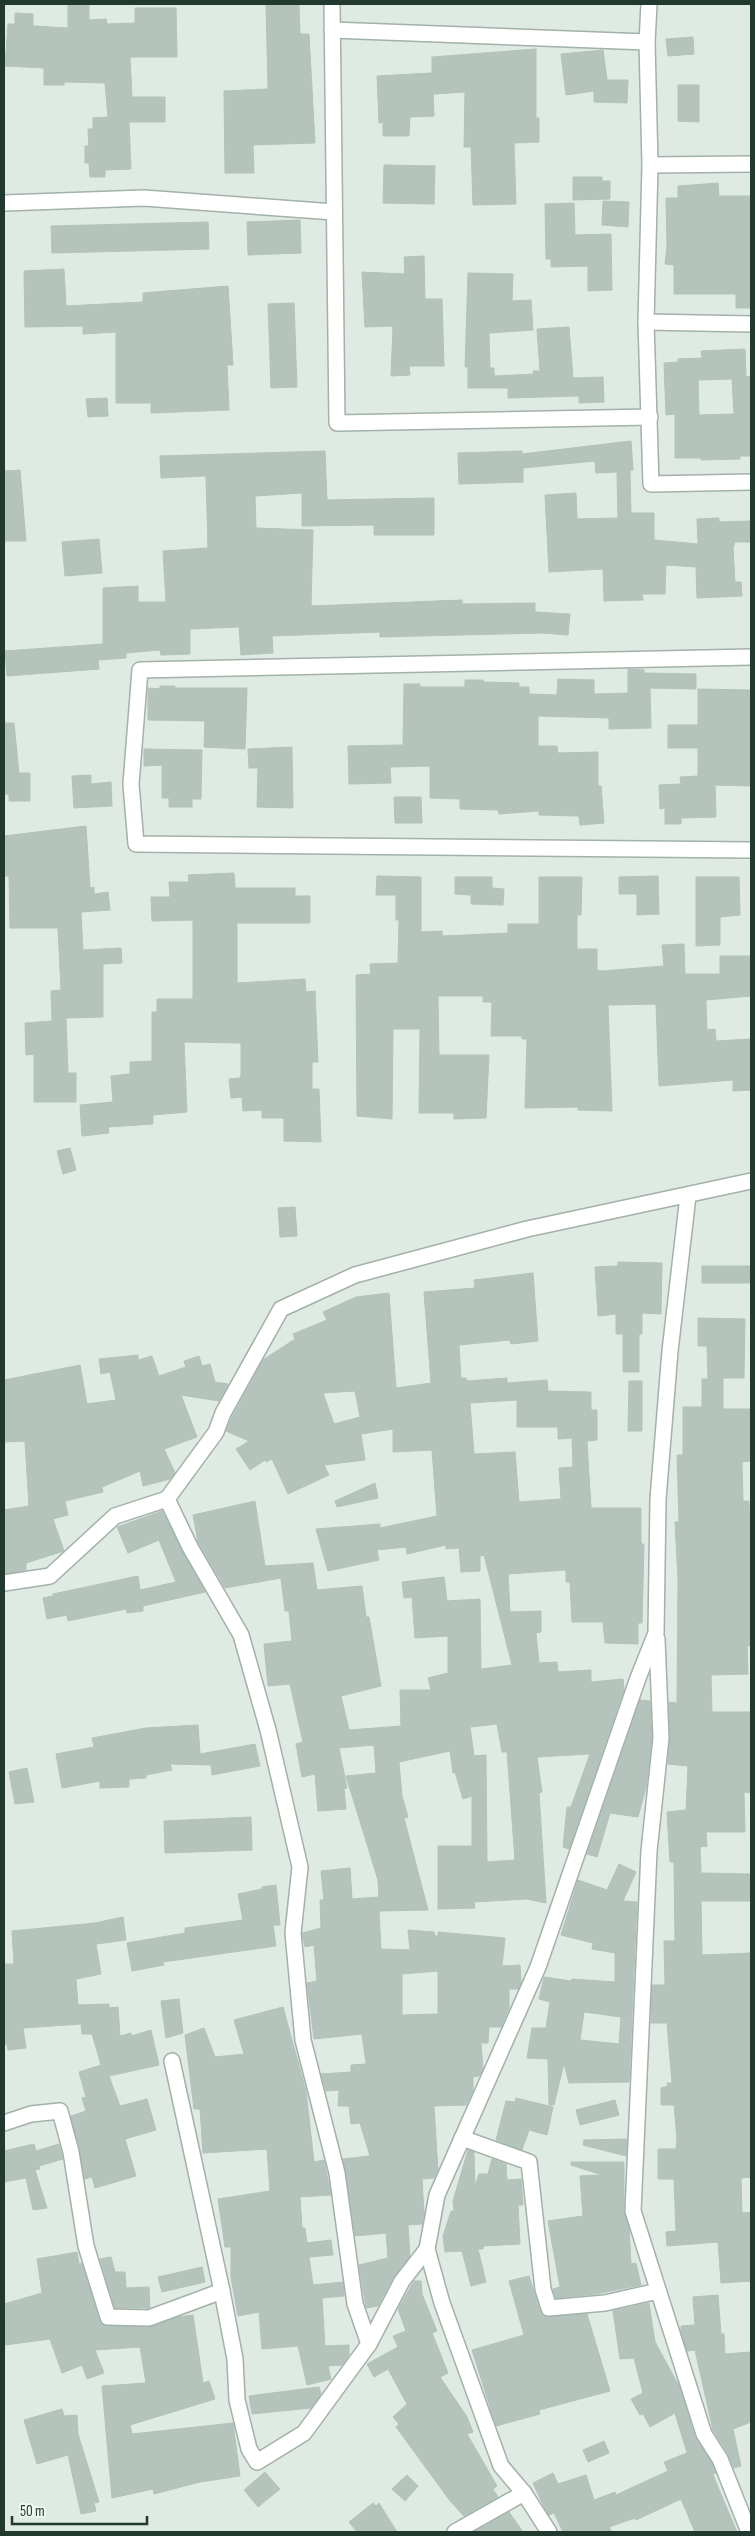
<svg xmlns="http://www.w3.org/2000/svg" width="755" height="2536" viewBox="0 0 755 2536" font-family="'Sofia Sans Condensed',sans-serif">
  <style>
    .building { fill: #b4c4bc; stroke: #b2c3b9; fill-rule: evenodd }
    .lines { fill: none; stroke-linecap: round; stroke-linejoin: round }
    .street-casing { stroke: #a2b1a9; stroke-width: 18 }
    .street { stroke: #fff; stroke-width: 15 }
  </style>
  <rect width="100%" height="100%" fill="#dfeae3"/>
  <g class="building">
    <path d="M68 4H89V20L106 19 107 24 135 23V8H176L177 57H130L132 97H165V122H129L131 169 105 170V177H90L89 163H85V146H89L88 129H93V118L108 117 105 83 64 82V85H44V68L5 66 8 24H15V13L33 14V26L68 28Z"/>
    <path d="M266 4H299L300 34H309L315 143 253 145 254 173H225L224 91 268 89Z"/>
    <path d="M693 37 694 54 668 56 666 39Z"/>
    <path d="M536 49V118H539V142L514 143 516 204 473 205 471 147H464L465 92 433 94 434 116 410 117 409 136H383V122L379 123 377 76 432 73V57Z"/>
    <path d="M603 50 607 80H628L627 103 594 102V91L566 95 561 54Z"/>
    <path d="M678 85H699V122L678 121Z"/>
    <path d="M384 165 435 166 434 204 383 203Z"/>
    <path d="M573 177H602V181H610V199L573 200Z"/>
    <path d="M718 183 719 196H751V308H736V294H674V265L665 264 667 246 666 198H678V186Z"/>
    <path d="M603 201 629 202 628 227 602 225Z"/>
    <path d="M574 203 575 235 611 234 612 290 588 291V266L551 267V259H546L545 204Z"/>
    <path d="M300 220 301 253 248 255 247 222Z"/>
    <path d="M208 222 209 249 52 253 51 226Z"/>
    <path d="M424 256 425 299H442L444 366H409L410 375 391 376 393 326 365 327 362 272 405 274 404 257Z"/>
    <path d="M64 269 66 306 143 302V293L228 286 233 365H227L229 410 151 413V403H116V332L83 334V326L25 327 24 271Z"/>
    <path d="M468 273 513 274 512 301 531 300 533 330 489 333 490 368H494V376L534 374 533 371H540L537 329 569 327 573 378 603 377 604 402 579 403V396L508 398V388H468V367H465Z"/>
    <path d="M294 303 297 387 271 388 268 304Z"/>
    <path d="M745 349 746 377 751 376V456H740V459L701 460V458H675V414L666 415 664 363 678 362V359L702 358 701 351ZM732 379 734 414 699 415 698 380Z"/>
    <path d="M107 398 108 416 88 417 86 399Z"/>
    <path d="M631 441 633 470H630L631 513H654V540L698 544 697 519 719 518V522L751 521V542H735L733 548 735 582H741L742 596 697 598 696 567 666 565 665 594H642L643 600 604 601 603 569 549 572 545 495 576 493 577 519 618 518 617 472 596 473 595 461 523 468V482L459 484 458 453 522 451V454Z"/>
    <path d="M325 451 327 500 434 498V535H374V525L302 526V493L255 496 256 528 313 530 311 606 462 600V604L535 603V612L570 614 568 635 542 633 380 637V632L272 636 273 653 241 655 239 627 190 629V654L161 655 160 650 126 653V658L98 660 99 669 7 676 5 651 103 644V588L138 586V602H166L163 551 208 548 206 476 161 478 160 456Z"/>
    <path d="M20 470 26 541H4V471Z"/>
    <path d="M99 539 102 573 65 576 62 542Z"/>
    <path d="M628 669 644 670V673L696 674V689L650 688 651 728 609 729V718L538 716V746H557L558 753 598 752V786H601L604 823 580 825 579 816 539 815V811L499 814 498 810 460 809V799L430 798V766L390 767 391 783 349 784 348 746 403 745 404 684H420V687H465V680H483V682L519 683V687H529V694L557 695 558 679 594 680V694L628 693Z"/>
    <path d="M160 686H175V688H247L245 749 204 747 205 721 148 720V688L160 689Z"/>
    <path d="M698 689 751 690V786L715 785 716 817 681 818V824H665V808L660 809 659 785 681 784 680 777 698 776V748H668V725H698Z"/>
    <path d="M4 723H14L19 773H30V801H9V794H4Z"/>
    <path d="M292 747 293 808 257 807 258 768H249L248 749Z"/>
    <path d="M144 749 202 750 201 799H192V807H169V798H162V765L144 766Z"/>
    <path d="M91 775V784L111 782 112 806 74 808 72 776Z"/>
    <path d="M394 797H421L422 823H395Z"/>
    <path d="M86 826 90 888 94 887V894L108 892 110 910 81 912 83 950 121 948 122 963 103 964V1017L66 1018 68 1073H76V1102H34V1054L26 1055 25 1023 52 1021 51 991 61 990 58 928H10L9 876H4V836Z"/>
    <path d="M234 873 235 888H295V896H310V923H237V983L305 979 306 992 315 991 318 1062H312V1089H319L321 1142 284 1141V1118H262V1110L243 1111 242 1097 231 1098 229 1079 240 1078 241 1074V1043L184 1042 187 1112 153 1115V1124L108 1127 109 1133 82 1136 80 1105 113 1102 111 1076 130 1074V1062L152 1061V1012H157V999H193V920L152 921 151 897H170L169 882H189L188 875Z"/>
    <path d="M377 876 421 877V932L442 931V936L508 933V924H539V877H582L581 915H577V949H597V970L602 971 664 966 662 945 684 944 685 974H720V956H751V996L706 1000 707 1030 715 1029 716 1041 751 1039V1090L733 1091V1080L659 1086 656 1004 608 1005 612 1111 578 1110V1107L525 1108 527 1039H522V1036H491L492 1002H483V996H438L439 1055H489L486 1118 454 1119V1113H419L420 1029H393L392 1119 357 1116 356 975 371 974 370 964 398 963 399 920H396V895H376Z"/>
    <path d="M658 876 659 914 637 915V894H619V877Z"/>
    <path d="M455 877H492V888L504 889 503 905 471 904V895L455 894Z"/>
    <path d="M696 877H739L740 915 720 917V945L696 946Z"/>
    <path d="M70 1148 76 1170 63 1174 57 1151Z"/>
    <path d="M295 1207 297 1236 280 1237 278 1208Z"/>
    <path d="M618 1262 662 1263 661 1314 642 1313V1334H639V1372H623V1334H616V1314L598 1316 595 1267 618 1266Z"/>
    <rect x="702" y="1266" width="49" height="17"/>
    <path d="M533 1273 538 1341 511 1344 510 1340 459 1345 461 1378H466L467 1381 507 1378V1383L547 1380 548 1391 591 1392V1410H597V1440L587 1441 591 1508H641V1544H644L642 1623H638V1644L605 1643 603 1622H572L570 1582H566V1570L508 1574 510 1612 541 1611V1632L536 1633 539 1663 557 1662 558 1672 591 1670V1682L623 1679 624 1690 569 1849 563 1847 567 1807H571L590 1754 537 1757 542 1792 539 1793 546 1903 527 1899 474 1902 475 1908 438 1909V1846H472V1796L463 1799 455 1772 453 1773 450 1751 399 1762 402 1796 408 1817 404 1818 428 1910 379 1911 381 1949 410 1950 408 1930 434 1932 435 1936H438V1932L505 1938 502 1966 520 1965 521 1983 518 1989H509V2008L501 2027H489L488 2043H481L483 2069 479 2076 473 2077V2091L466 2105 434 2106 438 2170 434 2178 422 2179 424 2213 422 2224 408 2225 410 2256 394 2276 378 2306 366 2308 359 2265 388 2258 386 2233 355 2236 343 2159 370 2156 360 2123 351 2124 349 2106H338L339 2090 326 2091 321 2074 351 2072V2065L366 2064 362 2034 314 2039 307 1983 317 1981 314 1945 305 1947 302 1933 321 1928 320 1900H324L321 1871 350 1868 352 1899 379 1897 378 1880 346 1776 376 1773 374 1745 339 1748 347 1788 344 1789 346 1809 318 1811 315 1774 302 1777 296 1744 303 1742 290 1684 268 1686 264 1644 292 1641 289 1611H285L281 1578 225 1588 198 1542 193 1515 255 1501 265 1566 313 1563 317 1590 362 1586 366 1617H369L381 1686 341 1696 349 1730 401 1726 400 1690H431L428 1678 448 1673V1636L415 1638 412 1597 404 1598 402 1582 444 1577 447 1601 480 1599 481 1669 512 1665 484 1555 480 1556V1571L461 1572 459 1548 446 1549V1545L407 1554 406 1547 377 1550 379 1560 328 1571 316 1529 380 1524V1528L437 1516 432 1450 393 1452V1429L361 1434 365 1460 324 1465 329 1475 288 1494 272 1459 266 1462 265 1460 250 1470 236 1449 249 1441 226 1431 232 1417 263 1360 295 1339 293 1334 327 1320 323 1312 356 1297 389 1293 396 1388 431 1383 424 1292 475 1288 474 1280ZM355 1391 360 1417 334 1424 323 1393ZM517 1400V1427H558V1439L572 1438 573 1467 559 1468 561 1499 519 1502 515 1452 474 1454 470 1403ZM497 1724 502 1752H507L515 1860 487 1862 486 1755 474 1756 470 1727ZM438 1971V2014L402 2015V1974Z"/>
    <path d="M698 1318 745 1319 744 1378H723V1409H751V1461L742 1462 743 1501H749L751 1553V1646H747L748 1674 711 1675 712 1712H751V1793L744 1792 745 1832H706L707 1846 700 1847 701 1873 751 1874V1901H701L702 1955 751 1953V2177L741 2178 742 2213 751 2212V2281L721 2283 718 2242 667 2246 666 2232 676 2231 674 2179H658V2149H676L677 2139 674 2105H661V2088L668 2086 667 2083H672L667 2023H651L652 1985H665L664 1941H675L674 1862H670L667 1812 686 1810 688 1766 668 1764 670 1738 669 1702 677 1703 678 1579 675 1522H679L677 1455H683V1407H702V1379H708L707 1346H698Z"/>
    <path d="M138 1355V1360L152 1356 159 1376 186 1367 184 1361 199 1356 202 1366 210 1364 215 1382 228 1384 219 1401 181 1395 197 1437 164 1449 175 1473 170 1479 143 1486 140 1471 102 1487 103 1492 65 1501 68 1515 53 1519 64 1551 26 1563V1570L4 1574V1510L29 1506 25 1441 4 1442V1380L80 1365 87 1404 116 1400 110 1372 101 1374 99 1359Z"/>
    <path d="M629 1381H642V1431H628Z"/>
    <path d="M375 1483 378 1498 337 1507 335 1501Z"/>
    <path d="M162 1511 205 1592 143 1606V1611L127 1613 126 1609 68 1621 67 1615 47 1619 43 1598 53 1596V1594L138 1576 140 1590 176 1582 159 1540 128 1553 117 1527Z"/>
    <path d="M640 1700 650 1701 652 1738 646 1788 638 1817 610 1813 597 1857 587 1854Z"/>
    <path d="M198 1725 200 1754 255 1744 260 1766 212 1775 211 1765 170 1764 172 1770 146 1775V1778L129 1779V1787L100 1788V1781L62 1788 56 1754 94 1747 92 1738 146 1728Z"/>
    <path d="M27 1768 34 1802 15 1804 9 1772Z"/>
    <path d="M251 1817 252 1850 165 1853 164 1821Z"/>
    <path d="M619 1864 636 1872 623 1901 637 1902 629 2082 569 2083 564 2063 554 2105H549L548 2059 527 2058 532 2028H546L550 2002 539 1999 544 1977 571 1981 572 1979 615 1982V1953L592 1949 593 1943 561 1935 578 1880 607 1890ZM584 2012 621 2017 619 2044 580 2040Z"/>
    <path d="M276 1885 280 1925H273L276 1946 163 1962 164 1965 132 1971 127 1943 185 1933V1928L243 1920 238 1894 262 1889V1887Z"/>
    <path d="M123 1917 126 1940 96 1944 101 1974 76 1979 78 2005 109 2004V2008L118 2007 120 2036 131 2033V2036L151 2030 159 2065 109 2076 120 2106 147 2099 156 2130 125 2139 136 2176 95 2188 92 2177 85 2179 71 2116 86 2111 82 2098 86 2097 79 2072 101 2065 92 2034H82L81 2024 23 2028 26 2048 8 2050 7 2044 4 2045V1964H14L12 1931 95 1923Z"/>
    <path d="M179 1999 183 2033 166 2038 161 2001Z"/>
    <path d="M283 2007 306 2091 314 2162 324 2160 331 2195 300 2197 302 2228H305L307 2243 331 2240 333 2255 309 2257 313 2285 343 2282 344 2296 322 2298 325 2346 349 2345V2355L342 2365 328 2366 331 2379 307 2385 298 2346 262 2349 259 2312 238 2316 231 2277V2247H225L218 2199 270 2191 267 2149 203 2153 200 2109H194L185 2035 204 2028 215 2057 244 2054 234 2020Z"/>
    <path d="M516 2098 553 2107 547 2135 529 2130 522 2150 496 2140 506 2101 515 2102Z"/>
    <path d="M615 2100 619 2115 580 2125 576 2110Z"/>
    <path d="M627 2139 626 2156 583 2145 584 2140Z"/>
    <path d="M34 2144 36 2151 59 2144 63 2159 39 2166 40 2169 35 2170 47 2208 33 2210 26 2178 4 2182V2151Z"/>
    <path d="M468 2150 474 2152 475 2187 479 2174H488L492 2159 506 2164 507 2180 521 2179 523 2205H518L520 2244 483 2246V2249H478L486 2282 471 2286 462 2251 445 2252 443 2236 451 2211H454L453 2201Z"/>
    <path d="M571 2162H624V2211L629 2228 631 2264 636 2263 641 2285 596 2294 556 2298 553 2289 560 2287 548 2221 583 2216 580 2176 602 2175 571 2165Z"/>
    <path d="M77 2252 79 2264 82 2263 99 2320 103 2325 149 2327 178 2317 193 2315 203 2383 209 2381 215 2399 130 2425 132 2434 233 2423 240 2476 200 2482 154 2494 153 2489 112 2498 102 2386 146 2383 140 2347 95 2350 104 2373 87 2379 82 2365 62 2373 50 2339 5 2345 4 2304 42 2293 37 2259Z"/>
    <path d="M111 2257 115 2272H125L126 2288 149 2287 150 2308H115L100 2259Z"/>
    <path d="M202 2267 205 2282 162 2292 158 2277Z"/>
    <path d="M529 2276 540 2311 545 2317 587 2314 610 2391 539 2410 540 2414 496 2426 472 2350 524 2335 509 2281Z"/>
    <path d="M414 2281H421L422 2294 437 2331 432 2333 448 2373 440 2377 467 2417 473 2432 467 2434 497 2486 493 2489 498 2497 464 2516 451 2502 396 2427 399 2424 393 2417 407 2404 388 2369 374 2377 367 2364 398 2347 393 2336 406 2331 398 2309Z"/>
    <path d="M718 2295 721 2334H724L725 2354 751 2352V2422L733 2429 741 2466 734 2468 728 2454 713 2430 695 2350 687 2351 681 2332V2326L695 2325 693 2297Z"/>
    <path d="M649 2303 655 2342 679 2386 695 2437 712 2463 716 2473 713 2474 715 2480 737 2532H695L681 2499 636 2520 635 2518 609 2527 612 2532H563L554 2513 549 2515 543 2505 533 2483 553 2473 558 2484 586 2475 594 2500 615 2492 616 2495 668 2471 664 2462 687 2453 675 2413 650 2427 643 2414 640 2415 631 2399 643 2393 634 2358 620 2359 613 2311Z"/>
    <path d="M319 2387 321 2394 311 2408 252 2414 249 2396Z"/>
    <path d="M62 2409 64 2416 77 2415 78 2434 99 2502 94 2503 96 2511 81 2514 68 2455 37 2464 24 2420Z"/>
    <path d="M604 2441 609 2453 588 2462 583 2450Z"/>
    <path d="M265 2472 280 2489 258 2507 244 2490Z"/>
    <path d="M407 2475 418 2486 405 2501 392 2489Z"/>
    <path d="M373 2503 376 2506 379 2503 397 2532H357L349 2522Z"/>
    <path d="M509 2512 523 2532 476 2531Z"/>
  </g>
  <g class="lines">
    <defs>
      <g id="street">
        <path d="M332 4 337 423 650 417"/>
        <path d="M649 4 647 42 650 165 646 322 651 484 751 482"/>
        <path d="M332 30 647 42"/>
        <path d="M650 165 751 164"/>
        <path d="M4 203 144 198 334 212"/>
        <path d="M646 322 751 324"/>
        <path d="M751 657 140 670 131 784 136 844 751 850"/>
        <path d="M4 1583 50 1576 115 1516 167 1499"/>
        <path d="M657 1639 661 1738 649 1851 633 2211 704 2434 720 2459 749 2532"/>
        <path d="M172 2061 222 2291 235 2359 237 2400 249 2449 257 2462 304 2433 369 2344 402 2281 427 2249"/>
        <path d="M4 2123 31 2114 60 2111 71 2152 86 2246 108 2317 149 2318 222 2291"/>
        <path d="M462 2138 529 2162 543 2289 549 2308 605 2303 658 2291"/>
        <path d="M369 2344 355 2304 337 2173 303 2040 293 1933 300 1867 268 1730 241 1635 190 1547 167 1499 216 1432 223 1413 281 1309 355 1275 527 1229 751 1181"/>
        <path d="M455 2532 524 2493"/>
        <path d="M549 2532 524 2493 501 2466 442 2303 427 2249 437 2195 538 1967 638 1678 656 1633 658 1499 670 1351 688 1196"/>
      </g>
    </defs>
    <use href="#street" class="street-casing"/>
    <use href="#street" class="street"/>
  </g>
  <rect width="755" height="2536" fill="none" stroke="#21392f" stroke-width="10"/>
  <path d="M12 2516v8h135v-8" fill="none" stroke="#21392f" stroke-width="2.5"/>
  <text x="20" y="2516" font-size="15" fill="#21392f" stroke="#eff6f2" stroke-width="4" paint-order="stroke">50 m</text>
</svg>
